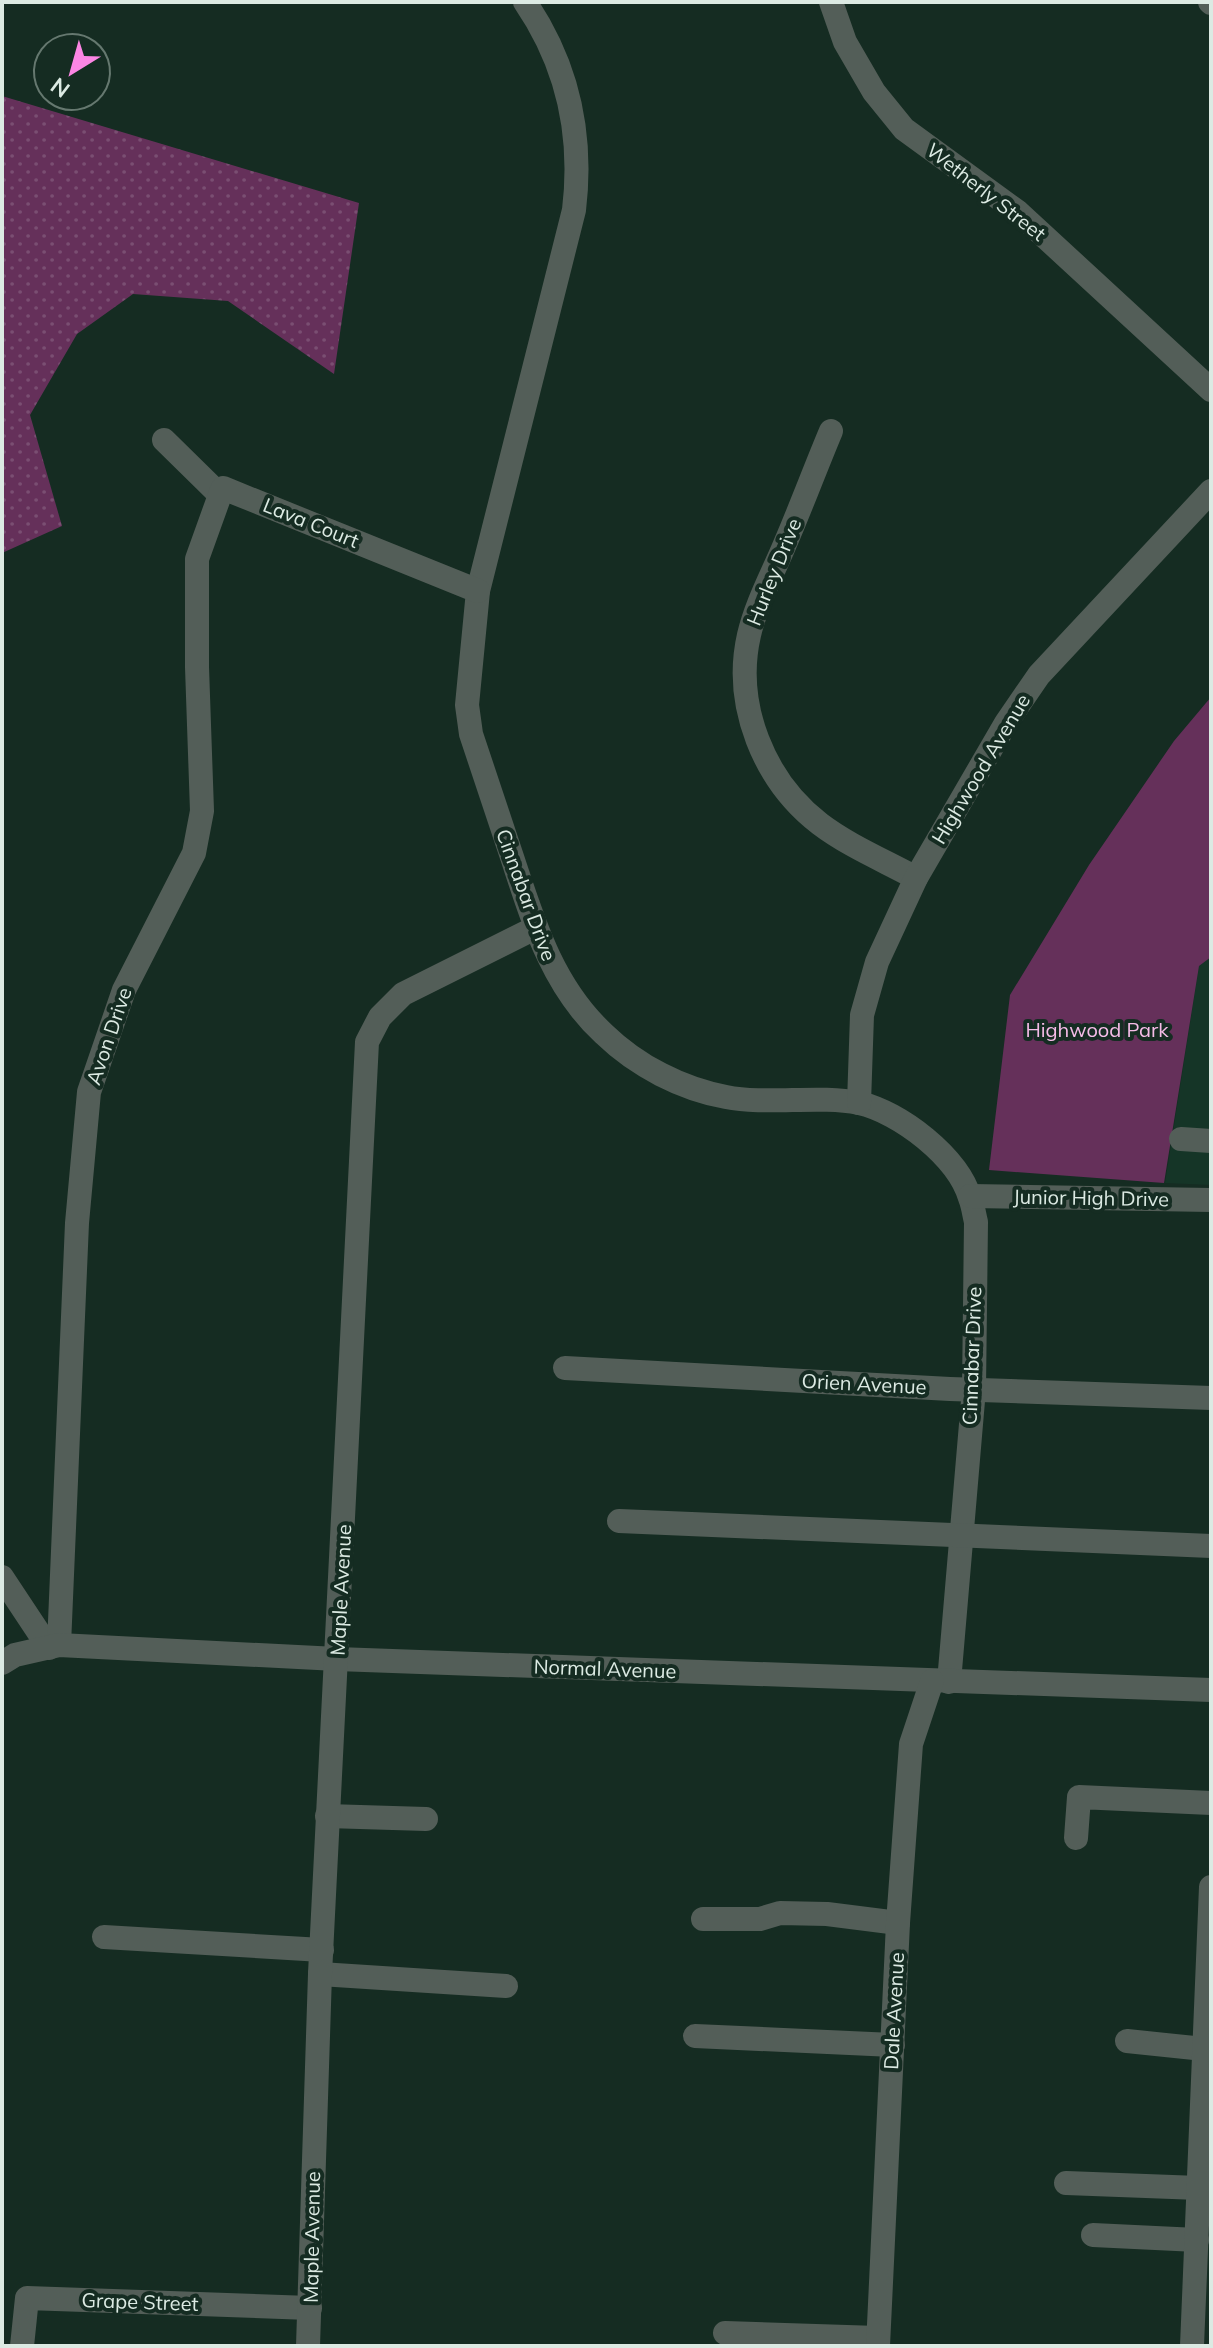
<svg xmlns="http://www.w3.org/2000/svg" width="1213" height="2348" viewBox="0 0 1213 2348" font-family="Mulish,sans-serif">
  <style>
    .built { fill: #153527 }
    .grass { fill: url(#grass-dots) }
    .park { fill: #65305a }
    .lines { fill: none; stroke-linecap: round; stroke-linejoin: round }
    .minor { stroke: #535e58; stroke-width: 24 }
    .labels { text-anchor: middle; stroke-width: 8; stroke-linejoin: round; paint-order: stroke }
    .street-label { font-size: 20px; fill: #dceae3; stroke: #152c22 }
    .park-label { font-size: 20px; fill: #f6bce8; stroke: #152c22 }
  </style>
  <defs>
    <pattern id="grass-dots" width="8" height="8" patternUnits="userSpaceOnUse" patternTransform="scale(2)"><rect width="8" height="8" fill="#65305a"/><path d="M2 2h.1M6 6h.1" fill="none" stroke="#7a4e72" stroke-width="1.8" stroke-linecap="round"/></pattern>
  </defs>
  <rect width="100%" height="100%" fill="#152c22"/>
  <path class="built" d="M1211 957V1185L1165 1183 1199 966Z"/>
  <path class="grass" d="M2 96 359 203 334 374 228 301 133 294 77 334 30 415 62 526 2 553Z"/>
  <path class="park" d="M1211 697V957L1199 966 1164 1183 989 1170 1010 995 1089 865 1174 741Z"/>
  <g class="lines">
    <g class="minor">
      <path d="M525 2C568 65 583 135 574 210L478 591 467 705 471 734C485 776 499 818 513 860 534 924 553 987 604 1034 637 1066 682 1089 726 1097 766 1105 819 1095 859 1103 900 1112 958 1157 970 1198 973 1205 974 1214 976 1222L974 1389 949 1682"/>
      <path d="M831 2 845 42 874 92 904 129 1018 212 1211 390"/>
      <path d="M1210 2 1211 3"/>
      <path d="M831 431C815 469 801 507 785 544 773 573 756 604 749 635 733 705 764 781 820 824 849 846 885 861 916 878"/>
      <path d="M164 440 220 495"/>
      <path d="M859 1103 862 1015 877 962 916 878 1006 723 1039 675 1211 491"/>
      <path d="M1181 1139 1211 1141"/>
      <path d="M970 1196 1211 1200"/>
      <path d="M565 1368 950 1389 1211 1398"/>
      <path d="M619 1521 1211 1546"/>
      <path d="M2 1577 49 1648"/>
      <path d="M59 1645 77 1223 89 1092 124 990 194 853 202 811 197 667V559L220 495 223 488 478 591"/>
      <path d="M2 1663 15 1655 59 1645 337 1659 1211 1690"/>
      <path d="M327 1816 426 1819"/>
      <path d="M1076 1838 1079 1797 1211 1803"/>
      <path d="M703 1919H760L780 1913 827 1914 898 1923"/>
      <path d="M104 1937 322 1950"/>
      <path d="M320 1974 506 1986"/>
      <path d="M695 2036 893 2045"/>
      <path d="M1127 2041 1204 2049"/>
      <path d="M1066 2183 1199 2188"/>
      <path d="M1093 2235 1197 2240"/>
      <path d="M725 2333 878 2338"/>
      <path d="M22 2346 27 2298 310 2308"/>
      <path d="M308 2346 320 1974 367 1042 380 1017 403 994 535 928"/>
      <path d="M878 2346 898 1923 911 1744 932 1681"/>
      <path d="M1192 2346 1211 1887"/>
    </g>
  </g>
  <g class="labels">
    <g class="street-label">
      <text transform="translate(986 192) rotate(38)" y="7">Wetherly Street</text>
      <text transform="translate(311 523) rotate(22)" y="7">Lava Court</text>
      <text transform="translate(774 572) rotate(-68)" y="7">Hurley Drive</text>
      <text transform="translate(981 769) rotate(-59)" y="7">Highwood Avenue</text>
      <text transform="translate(526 895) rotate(70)" y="7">Cinnabar Drive</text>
      <text transform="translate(109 1036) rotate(-71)" y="7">Avon Drive</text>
      <text transform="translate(1091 1198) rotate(1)" y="7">Junior High Drive</text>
      <text transform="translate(972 1356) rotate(-88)" y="7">Cinnabar Drive</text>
      <text transform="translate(864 1384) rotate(3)" y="7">Orien Avenue</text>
      <text transform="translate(341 1590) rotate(-87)" y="7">Maple Avenue</text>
      <text transform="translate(605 1669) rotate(2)" y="7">Normal Avenue</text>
      <text transform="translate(894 2011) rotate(-87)" y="7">Dale Avenue</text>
      <text transform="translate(312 2237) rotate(-89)" y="7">Maple Avenue</text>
      <text transform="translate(140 2302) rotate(2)" y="7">Grape Street</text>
    </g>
    <g class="park-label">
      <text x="1097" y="1037">Highwood Park</text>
    </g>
  </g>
  <rect width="1213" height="2348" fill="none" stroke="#dceae3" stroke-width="8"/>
  <g transform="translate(72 72) rotate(217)"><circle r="38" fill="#152c22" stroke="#65786f" stroke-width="2"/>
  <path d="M0-6L14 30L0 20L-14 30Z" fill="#fc86e4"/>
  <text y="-12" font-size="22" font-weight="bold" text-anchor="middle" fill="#dceae3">N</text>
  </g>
</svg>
